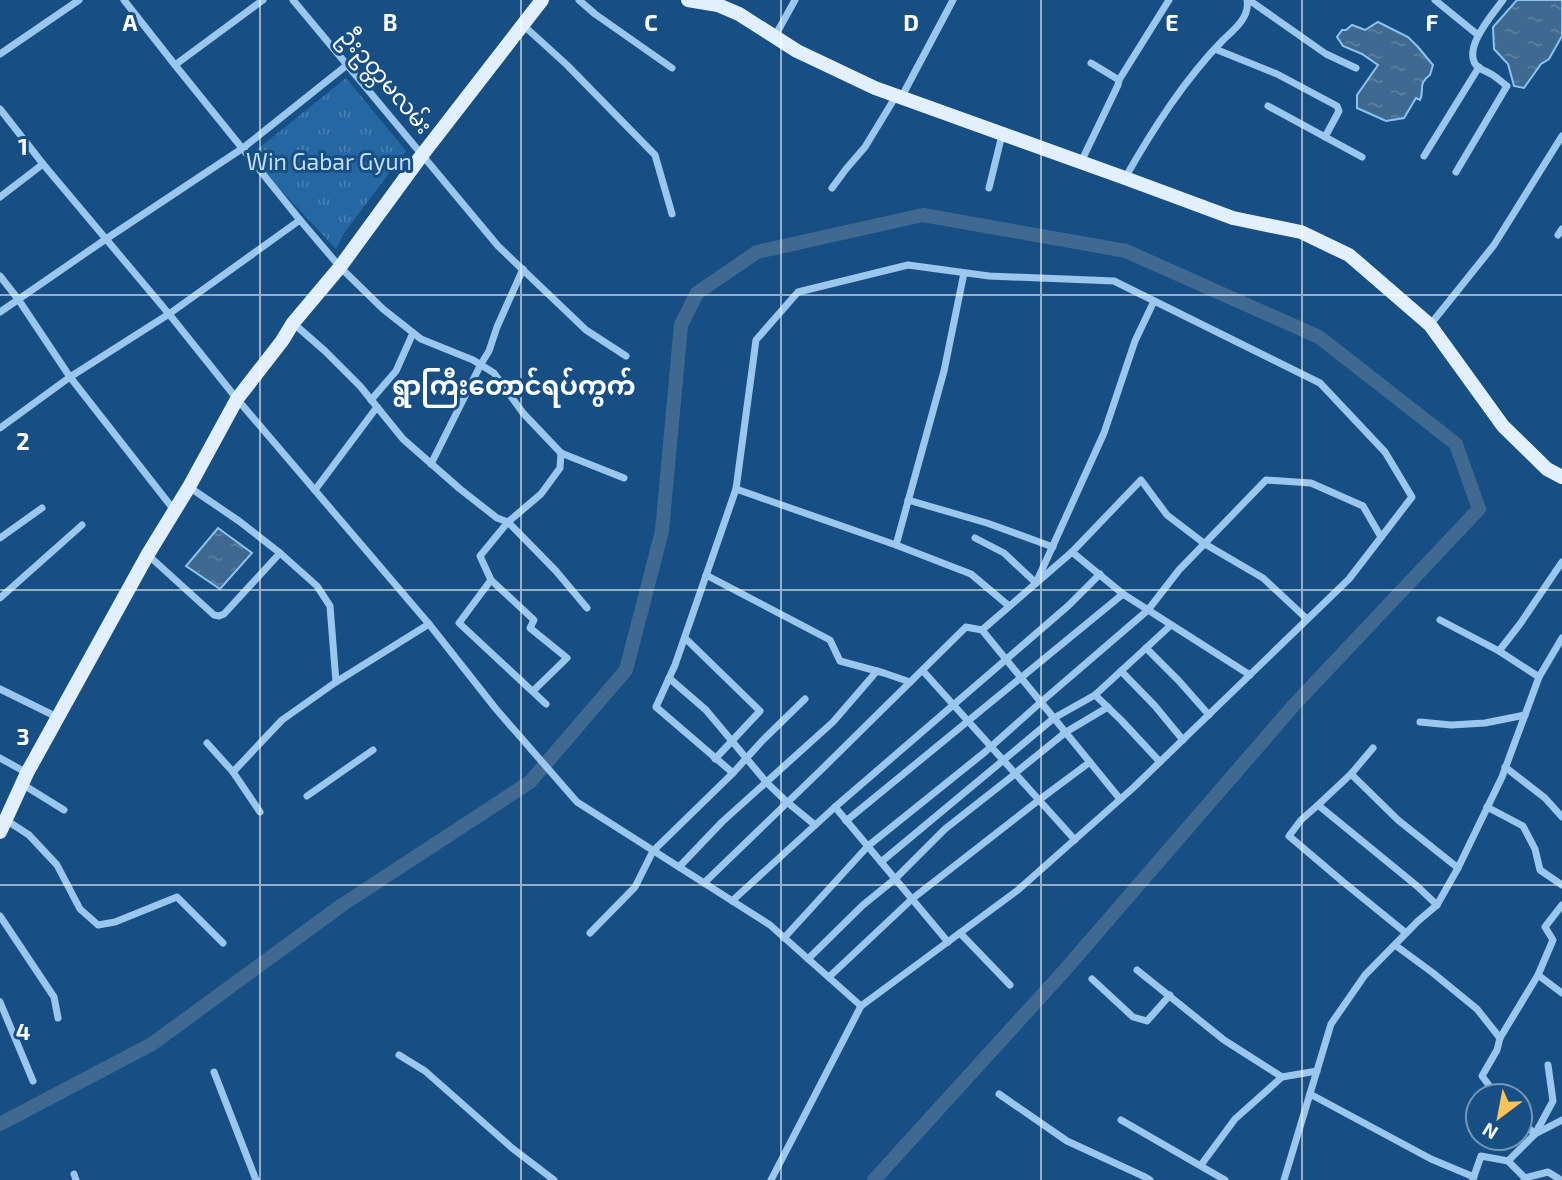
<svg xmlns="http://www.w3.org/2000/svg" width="1562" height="1180" viewBox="0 0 1562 1180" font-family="'Exo 2','Noto Sans Myanmar',sans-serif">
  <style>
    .park { fill: url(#park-tufts) }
    .water { fill: url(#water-ripples); stroke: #8ec3f0; stroke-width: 2 }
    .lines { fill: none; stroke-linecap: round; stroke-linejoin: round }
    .river { stroke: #3f6991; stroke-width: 14 }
    .minor { stroke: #9bc6ed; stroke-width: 7 }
    .primary { stroke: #e2efff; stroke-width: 14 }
    .grid { fill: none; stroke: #fff; stroke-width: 2; stroke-opacity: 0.55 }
    .labels { text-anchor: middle; stroke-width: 6; stroke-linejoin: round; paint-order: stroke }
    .street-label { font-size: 23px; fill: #fff; stroke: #174f85 }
    .park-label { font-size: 23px; fill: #c1dffa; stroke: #174f85 }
    .quarter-label { font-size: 26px; font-weight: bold; fill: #fff; stroke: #174f85 }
    .grid-label { font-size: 23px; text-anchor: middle; font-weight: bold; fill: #fff; stroke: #174f85; stroke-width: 6; stroke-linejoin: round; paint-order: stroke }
  </style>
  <defs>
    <pattern id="park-tufts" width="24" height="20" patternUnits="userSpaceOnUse" patternTransform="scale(1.75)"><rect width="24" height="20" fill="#2567a3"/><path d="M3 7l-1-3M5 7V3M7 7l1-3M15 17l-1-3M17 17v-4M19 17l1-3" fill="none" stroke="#467eb1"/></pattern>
    <pattern id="water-ripples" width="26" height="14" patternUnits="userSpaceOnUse" patternTransform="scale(1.75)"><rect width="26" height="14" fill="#3f6991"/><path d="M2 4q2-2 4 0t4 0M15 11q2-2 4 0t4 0" fill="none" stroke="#5c80a2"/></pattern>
  </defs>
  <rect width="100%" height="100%" fill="#174f85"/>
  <path class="park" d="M346 78 406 151 344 233 336 249 249 156Z"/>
  <g class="water">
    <path d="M1517 0H1562V36L1549 59 1541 64 1524 88 1514 86 1508 64 1494 49 1493 27Z"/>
    <path d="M1378 22 1408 37 1418 47 1433 65 1430 75C1417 84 1425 89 1420 100L1416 98 1404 118 1386 121 1357 108V95L1378 65 1362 54 1343 46 1337 37 1342 30H1346L1352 25 1365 30Z"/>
    <path d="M218 528 252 553 220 589 186 566Z"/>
  </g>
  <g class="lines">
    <path class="river" d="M0 1124 152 1044 342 905 530 782 626 670 662 531 681 325 697 293 757 252 923 215 1126 251 1319 337 1456 444 1479 509 1294 705 1064 971 874 1180"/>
    <g class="minor">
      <path d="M124 0 175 65 300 220 340 267 383 309 421 339 473 360 494 373 523 413 561 453 624 478"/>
      <path d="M293 0 498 246 586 330 626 356"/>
      <path d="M579 0 595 14 672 68"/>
      <path d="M1249 0 1326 54 1356 68"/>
      <path d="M1435 0 1478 35"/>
      <path d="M523 25 567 65 655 155 672 214"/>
      <path d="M775 36 795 0"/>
      <path d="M1215 49 1277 74 1337 106 1339 111 1325 137"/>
      <path d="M0 54 79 0"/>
      <path d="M175 65 263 0"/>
      <path d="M1119 80 1169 0"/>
      <path d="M901 98 953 0"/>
      <path d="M1268 106 1362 157"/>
      <path d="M0 109 43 164 169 314 237 399 429 624 496 709 577 802 770 925 861 1006"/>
      <path d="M1424 156 1479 67"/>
      <path d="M1081 162 1118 85 1119 80 1091 63"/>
      <path d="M1456 172 1507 86C1501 82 1496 76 1489 73 1486 71 1482 70 1479 68 1459 52 1492 15 1503 0"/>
      <path d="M1125 178C1153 129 1184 80 1223 40 1235 29 1250 17 1247 0"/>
      <path d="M832 188 846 169 865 147 896 96"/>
      <path d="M989 188 1002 135"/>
      <path d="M0 197 43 164"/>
      <path d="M1558 235 1562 229"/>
      <path d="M964 273 944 371 896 545 971 574 1009 606"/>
      <path d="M0 276 18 299 70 377 174 510"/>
      <path d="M0 312 106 239 243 148 347 65"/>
      <path d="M293 323 325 351 360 386 403 439 460 489 497 518 508 522 556 571 587 608"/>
      <path d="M1430 325 1494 245 1562 136"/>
      <path d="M371 400 396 371 413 333"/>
      <path d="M0 428 70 377 169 314 300 220"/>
      <path d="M431 464 481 364 489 351 497 327 523 269"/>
      <path d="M189 487 239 521 280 553 317 586 330 606 336 682"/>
      <path d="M736 489 896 545"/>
      <path d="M315 490 377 407"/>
      <path d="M908 500 987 523 1053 547"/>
      <path d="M0 538 42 508"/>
      <path d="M975 538 1004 553 1036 583 1104 433 1135 341 1154 301"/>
      <path d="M1072 552 1123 594 1250 675"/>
      <path d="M148 555 214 615 219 616 224 614 280 553"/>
      <path d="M706 575 830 640 840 661 884 673 910 682"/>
      <path d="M491 580 534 620 530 628 567 658 533 691"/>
      <path d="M0 598 82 525"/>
      <path d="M1440 620 1499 651 1539 677"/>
      <path d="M982 630 1072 552 1141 480 1167 515 1205 544 1263 578 1307 619"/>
      <path d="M685 638 760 711 715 759"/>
      <path d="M1146 648 1179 681 1209 715"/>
      <path d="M1499 651 1520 624 1562 562"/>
      <path d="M923 671 1075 840"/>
      <path d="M1121 671 1155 706 1183 740"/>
      <path d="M669 678 706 710 767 783 787 802 815 825"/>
      <path d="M0 689 59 718"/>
      <path d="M1095 695 1121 720 1160 762"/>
      <path d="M546 704 459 623 491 580 480 556 508 522 541 494 560 468 561 453"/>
      <path d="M1420 722 1451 725 1485 723 1525 715"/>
      <path d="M207 743 233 772 260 812"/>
      <path d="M1373 748 1351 774 1398 820 1458 868"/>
      <path d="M0 758 27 773"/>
      <path d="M1505 767 1545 798 1562 817"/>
      <path d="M1019 770 1066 732 1108 707"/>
      <path d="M233 772 282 720 336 682 429 624"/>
      <path d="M733 773 656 707 675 665 736 489 756 340 798 292 908 265 989 276 1114 281 1320 383 1385 452 1412 497 1349 579 1133 788 1018 890 861 1006 771 1180"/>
      <path d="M22 784 64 810"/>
      <path d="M307 796 373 750"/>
      <path d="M1318 805 1351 774"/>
      <path d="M835 807 948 942"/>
      <path d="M1487 807 1523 826 1535 849 1540 870 1562 885"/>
      <path d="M6 820 29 835 57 865 80 909 98 925 115 922 177 897 223 943"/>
      <path d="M846 821 1123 594"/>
      <path d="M881 862 1054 718 1095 695 1171 625"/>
      <path d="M679 867 722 822 833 722 877 671"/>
      <path d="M704 883 820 771 966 627 982 630 1120 799"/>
      <path d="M732 901 835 807 1068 606 1100 574"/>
      <path d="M0 916 54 997 58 1018"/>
      <path d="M590 933 635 887 653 851 733 773 762 741 805 699"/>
      <path d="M960 933 1010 985"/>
      <path d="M1406 933 1342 881 1289 836 1301 820 1318 805 1417 886 1437 905"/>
      <path d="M784 938 868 846 985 752 1041 702 1148 610 1179 570 1266 480 1311 483 1363 506 1381 537"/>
      <path d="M1395 945 1433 973 1477 1009 1500 1038"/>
      <path d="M808 959 863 905 895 879 945 829 1015 774"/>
      <path d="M1137 970 1224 1040 1282 1077 1317 1071"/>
      <path d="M1538 975 1562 993"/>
      <path d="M829 977 912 899 1039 800 1090 762"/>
      <path d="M1092 979 1133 1017 1147 1021 1170 995"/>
      <path d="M0 1002 33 1081"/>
      <path d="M399 1055 425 1071 512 1148 554 1180"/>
      <path d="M214 1072 256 1180"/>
      <path d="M999 1094 1067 1141 1145 1177 1150 1180"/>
      <path d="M1310 1094 1431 1159 1474 1177"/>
      <path d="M1497 1096 1482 1076 1497 1050 1500 1038 1538 975 1553 940 1545 927 1562 905"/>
      <path d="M1121 1120 1225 1180"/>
      <path d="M1520 1120 1535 1134 1553 1101 1548 1065"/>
      <path d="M1508 1161 1535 1134 1562 1120"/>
      <path d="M1201 1165 1235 1119 1282 1077"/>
      <path d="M74 1174 76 1180"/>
      <path d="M1525 1178 1548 1172 1561 1180"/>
      <path d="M1473 1179 1481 1156 1508 1161 1525 1178 1524 1180"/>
      <path d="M1284 1180 1331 1024 1365 975 1418 921 1437 905 1458 868 1502 777 1539 677 1562 638"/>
    </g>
    <g class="primary">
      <path d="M688 0 718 5 739 14 797 51 875 88 1125 178 1233 218 1301 232 1349 255 1430 325 1503 426 1547 469 1562 477"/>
      <path d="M0 832 27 773 148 554 189 487 237 399 282 341 293 323 340 267 422 155 542 0"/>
    </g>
  </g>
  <path class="grid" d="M260 0V1180M521 0V1180M781 0V1180M1041 0V1180M1302 0V1180M0 295H1562M0 590H1562M0 885H1562"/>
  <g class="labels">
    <g class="street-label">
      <text transform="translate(386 81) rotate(50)" y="8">ဦးဥတ္တမလမ်း</text>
    </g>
    <g class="park-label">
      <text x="329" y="170">Win Gabar Gyun</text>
    </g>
    <g class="quarter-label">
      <text x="514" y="395">ရွာကြီးတောင်ရပ်ကွက်</text>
    </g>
  </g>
  <g class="grid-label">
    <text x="130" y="31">A</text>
    <text x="390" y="31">B</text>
    <text x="651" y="31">C</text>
    <text x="911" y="31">D</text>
    <text x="1172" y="31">E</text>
    <text x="1432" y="31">F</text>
    <text x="23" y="155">1</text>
    <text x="23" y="450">2</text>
    <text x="23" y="745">3</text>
    <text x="23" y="1040">4</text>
  </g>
  <g transform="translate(1499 1117) rotate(212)"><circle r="33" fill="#174f85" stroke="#7495b6" stroke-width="2"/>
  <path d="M0-5L12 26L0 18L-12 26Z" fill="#ffc258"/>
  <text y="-10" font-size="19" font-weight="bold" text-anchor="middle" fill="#ffffff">N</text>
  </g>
</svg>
